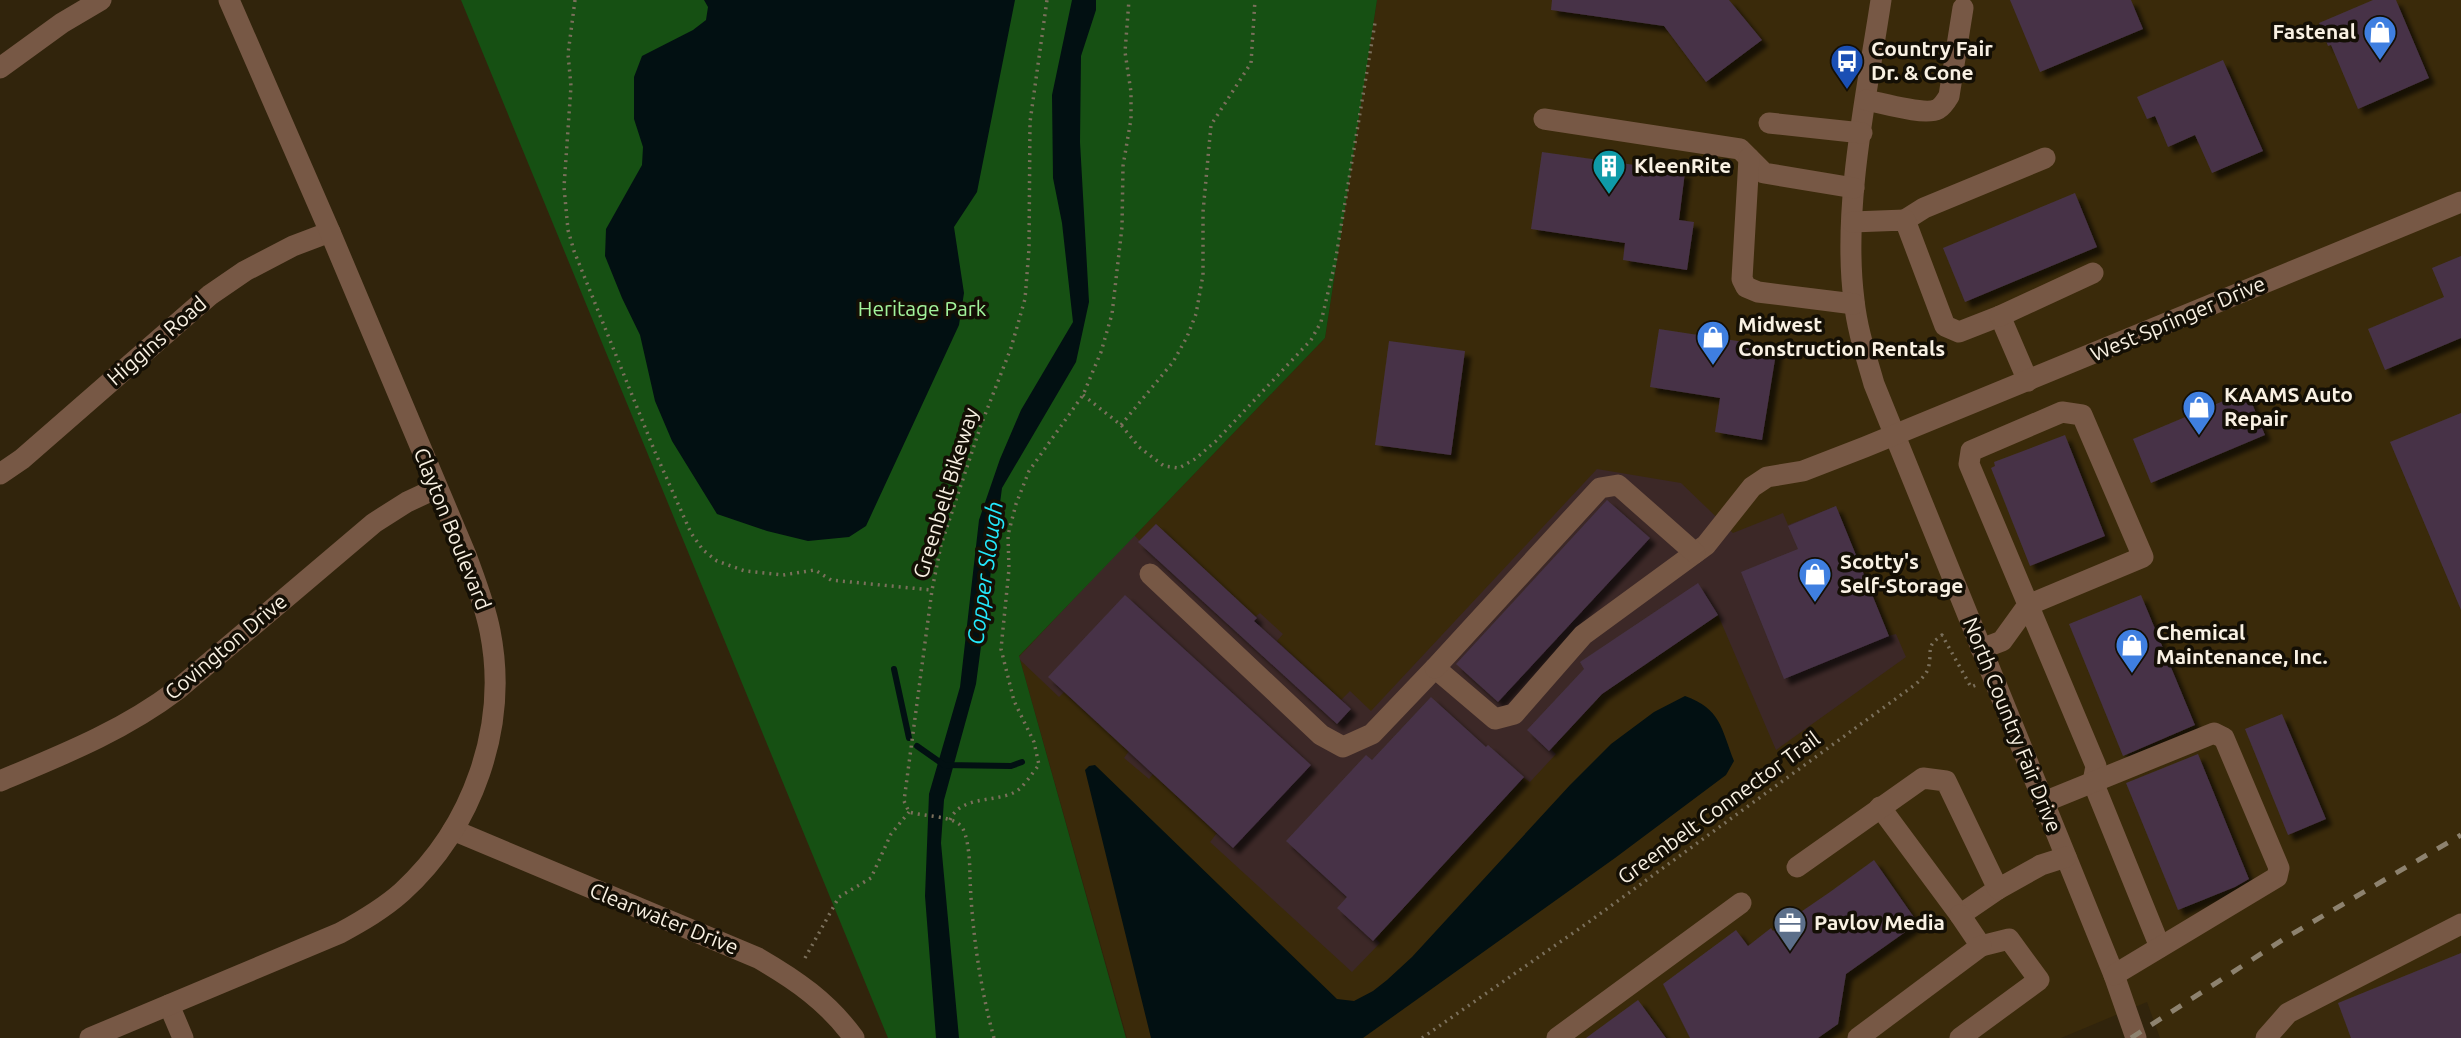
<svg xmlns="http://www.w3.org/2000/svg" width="2461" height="1038" viewBox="0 0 2461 1038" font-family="Ubuntu,sans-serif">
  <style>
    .built { fill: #3a2a0a }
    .industrial { fill: #3c2827 }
    .green { fill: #165013 }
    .water { fill: #021012 }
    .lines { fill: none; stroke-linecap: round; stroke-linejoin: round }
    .stream { stroke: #021012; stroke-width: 6 }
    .building { fill: #463346; filter: url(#shadow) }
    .path { stroke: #7b705c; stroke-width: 3.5; stroke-dasharray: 2 5; stroke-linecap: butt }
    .minor { stroke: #775845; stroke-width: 21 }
    .rail { stroke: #8d826f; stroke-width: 5; stroke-dasharray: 12 12; stroke-linecap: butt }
    .labels { text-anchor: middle; stroke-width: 7; stroke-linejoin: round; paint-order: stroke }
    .poi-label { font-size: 21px; font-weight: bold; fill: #f9f1e3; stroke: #140f05; text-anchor: start }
    .park-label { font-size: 21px; fill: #a3f49c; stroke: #140f05 }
    .street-label { font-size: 21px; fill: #f9f1e3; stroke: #140f05 }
    .water-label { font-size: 23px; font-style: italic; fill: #23e8fc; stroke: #140f05 }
  </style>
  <defs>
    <filter id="shadow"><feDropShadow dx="6" dy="6" stdDeviation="2" flood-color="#0009"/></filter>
  </defs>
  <rect width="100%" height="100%" fill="#31240c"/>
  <path class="built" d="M1377 0H2461V1038H2160L2147 1002 2061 1038H1127L1019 656 1325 338Z"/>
  <path class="industrial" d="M1597 469 1681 483 1733 533 1783 513 1788 525 1836 506 1888 636 1896 634 1906 657 1776 750 1718 615 1602 694 1551 749 1556 754 1530 782 1524 778 1375 938 1380 943 1352 972 1210 842 1217 833 1153 774 1149 779 1124 758 1129 751 1064 692 1059 697 1018 658 1134 535 1140 541 1156 524 1255 617 1260 613 1283 634 1277 641 1341 700 1350 691 1371 711Z"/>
  <path class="green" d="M461 0H1377L1325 338 1019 656 1126 1038H888Z"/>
  <g class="water">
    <path d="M704 0H1015L977 192 954 227 964 293 959 325 866 526 849 537 808 541 767 531 717 514 672 441 655 401 640 335 622 298 605 256 606 229 642 165 643 147 634 119V77L642 56 693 30 706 20 708 7Z"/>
    <path d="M1072 0H1096V10L1081 56 1080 142 1089 302 1076 362 1002 488 976 684 944 800 941 843 959 1038H936L925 896 929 794 960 687 979 520 1000 459 1021 410 1073 322 1062 223 1053 178 1052 95Z"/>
    <path d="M1685 696C1721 709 1721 728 1734 761L1726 775 1615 858 1363 1038H1151L1085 770 1089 766 1095 765 1337 999 1354 1001 1373 991 1387 980 1412 957 1570 785 1611 744 1654 712Z"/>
  </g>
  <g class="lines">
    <g class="stream">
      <path d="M894 669 909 738"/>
      <path d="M917 746 944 765 1011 766 1022 762"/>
    </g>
  </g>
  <g class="building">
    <path d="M1552 0H1729L1762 40 1706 82 1664 26 1551 10Z"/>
    <path d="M2010 0H2131L2143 29 2040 72Z"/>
    <path d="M2373 0H2396L2429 78 2358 109 2331 45 2328 46 2319 23Z"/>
    <path d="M2223 60 2263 151 2212 173 2195 135 2168 147 2155 116 2147 119 2137 97Z"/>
    <path d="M1542 152 1685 172 1679 220 1694 222 1687 270 1623 260 1625 243 1531 229Z"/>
    <path d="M2075 193 2097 247 1965 302 1943 248Z"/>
    <path d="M2461 256V338L2385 370 2368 329 2444 297 2432 268Z"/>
    <path d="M1659 329 1777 347 1762 440 1715 432 1720 398 1650 387Z"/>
    <path d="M1389 341 1465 351 1451 455 1375 445Z"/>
    <path d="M2247 391 2265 435 2151 483 2133 439Z"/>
    <path d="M2461 413V610L2390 442Z"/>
    <path d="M2065 435 2105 536 2030 566 1991 468 1995 466 1994 462Z"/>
    <path d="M1607 500 1650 538 1498 702 1456 664Z"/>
    <path d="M1836 506 1889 636 1784 679 1741 572 1798 549 1788 526Z"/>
    <path d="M1156 524 1257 618 1254 621 1351 709 1337 724 1138 542Z"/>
    <path d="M1698 583 1718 615 1602 694 1549 751 1527 730 1584 669 1580 662Z"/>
    <path d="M1125 595 1311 765 1233 848 1048 677Z"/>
    <path d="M2141 595 2195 725 2123 756 2069 624Z"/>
    <path d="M1431 697 1486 747 1488 745 1524 777 1373 941 1337 908 1347 897 1286 841 1366 755 1372 760Z"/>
    <path d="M2282 714 2326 819 2288 835 2245 729Z"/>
    <path d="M2198 754 2249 879 2235 887 2178 910 2126 783Z"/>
    <path d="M1874 860 1918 923 1846 974 1838 1024 1818 1038H1690L1663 984 1736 930 1748 946 1771 928 1773 931 1830 892Z"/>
    <path d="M2461 953V1038H2351L2338 1003Z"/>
    <path d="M1638 1000 1666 1038H1586Z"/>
  </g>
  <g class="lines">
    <g class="path">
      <path d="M575 0 568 54 571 86 564 187 568 230 574 251 655 452 691 533 703 550 717 561 745 571 783 575 815 570 831 580 931 590"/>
      <path d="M1083 395 1121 425 1139 447 1164 466 1179 468 1195 459 1216 441 1311 340 1321 322 1335 263 1375 23"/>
      <path d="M1121 425 1173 362 1187 337 1196 314 1203 275V212L1211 125 1251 63 1255 0"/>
      <path d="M950 820C960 796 994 802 1013 793 1023 789 1032 773 1039 765L1034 742 1014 701 1001 649 1009 569 1008 535 1016 504 1029 471 1083 395 1101 352 1112 314 1122 227 1123 166 1131 119V92L1125 52 1129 0"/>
      <path d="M805 958 839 897 871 878 891 834 909 812"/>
      <path d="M994 1038C980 987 972 931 970 878 970 866 969 833 960 825 951 816 922 816 909 812L904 801 932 590 941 545 981 425 1011 348 1025 299 1029 249 1030 122 1047 0"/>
      <path d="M1422 1038 1586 924 1916 684C1922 678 1928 673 1929 665 1932 647 1926 647 1942 635L1971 687 1976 685"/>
    </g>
    <g class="minor">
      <path d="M1881 0C1867 93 1842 207 1854 300 1857 329 1866 356 1874 384L2114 975 2136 1038"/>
      <path d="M0 68 62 23 101 0"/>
      <path d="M1866 100C1882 103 1925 116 1938 109 1943 106 1946 101 1949 96L1963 8"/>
      <path d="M1544 119 1740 149 1764 173 1854 188"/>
      <path d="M1769 123 1862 133"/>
      <path d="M1749 158 1742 279 1746 287 1758 292 1854 304"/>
      <path d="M1905 220 1924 208 2045 158"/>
      <path d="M1852 222 1905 220 1945 326 1959 332 2000 316 2028 381"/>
      <path d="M2000 316 2093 273"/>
      <path d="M0 474 22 459 210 295 245 271 293 246 330 232"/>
      <path d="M1150 574 1321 735 1343 747 1372 734 1435 668 1495 719 1514 714 1583 635 1706 545 1752 487 1767 477 1803 471 1865 447 2461 202"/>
      <path d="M1981 649 2002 641 2028 605 2143 557 2082 415 2062 412 1971 451 1969 464 2096 766 2093 782 2160 947"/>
      <path d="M1435 668 1600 488 1618 485 1695 553"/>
      <path d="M0 781C62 755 123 731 177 690L374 523 407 502 437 488"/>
      <path d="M2044 802 2214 733 2224 738 2279 868 2277 877 2114 975"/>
      <path d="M1880 807 1960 915 1998 889"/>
      <path d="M453 830 758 958C796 980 828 1002 854 1038"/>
      <path d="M1797 867 1923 778 1946 781 1998 889 2041 865 2066 857"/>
      <path d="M1960 915 1981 946 2009 939 2039 980 1960 1038"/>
      <path d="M169 1005 183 1038"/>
      <path d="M90 1038 340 933C362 921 383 909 402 892 473 827 509 726 490 631 485 605 475 580 466 555L330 232 229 0"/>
      <path d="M1557 1038 1741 903"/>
      <path d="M1858 1038 1981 946"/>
      <path d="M2266 1038 2288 1013 2461 924"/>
    </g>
    <path class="rail" d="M2131 1038 2287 937 2461 835"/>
  </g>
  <defs>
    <symbol id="shop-pin" viewBox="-11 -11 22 30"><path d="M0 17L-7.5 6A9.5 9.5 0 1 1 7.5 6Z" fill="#3f7fe0" stroke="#140f05"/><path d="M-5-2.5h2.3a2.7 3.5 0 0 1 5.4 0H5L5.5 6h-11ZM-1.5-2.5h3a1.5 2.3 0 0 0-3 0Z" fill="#fff"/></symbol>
    <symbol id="bus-pin" viewBox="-11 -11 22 30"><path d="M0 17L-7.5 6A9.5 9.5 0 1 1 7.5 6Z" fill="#1a4fb4" stroke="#140f05"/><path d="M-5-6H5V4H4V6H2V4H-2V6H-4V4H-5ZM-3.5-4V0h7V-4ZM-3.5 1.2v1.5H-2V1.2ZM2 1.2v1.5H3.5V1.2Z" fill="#fff"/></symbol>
    <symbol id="building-pin" viewBox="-11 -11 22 30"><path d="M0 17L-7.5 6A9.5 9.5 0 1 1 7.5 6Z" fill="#0f9aa8" stroke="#140f05"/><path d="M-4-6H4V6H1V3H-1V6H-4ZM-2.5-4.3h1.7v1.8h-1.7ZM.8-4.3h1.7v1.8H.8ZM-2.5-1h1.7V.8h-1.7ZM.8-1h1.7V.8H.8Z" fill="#fff"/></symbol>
    <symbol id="office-pin" viewBox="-11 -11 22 30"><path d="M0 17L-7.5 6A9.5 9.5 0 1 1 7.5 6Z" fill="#5c6f8a" stroke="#140f05"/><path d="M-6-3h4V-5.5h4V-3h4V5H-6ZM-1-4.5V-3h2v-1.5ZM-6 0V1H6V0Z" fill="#fff"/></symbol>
  </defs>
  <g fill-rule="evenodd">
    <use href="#shop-pin" x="2361" y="13" width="38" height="52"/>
    <use href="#bus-pin" x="1828" y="42" width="38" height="52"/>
    <use href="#building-pin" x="1590" y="147" width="38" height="52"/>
    <use href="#shop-pin" x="1694" y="318" width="38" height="52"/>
    <use href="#shop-pin" x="2180" y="388" width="38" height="52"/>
    <use href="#shop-pin" x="1796" y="555" width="38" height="52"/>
    <use href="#shop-pin" x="2113" y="626" width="38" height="52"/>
    <use href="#office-pin" x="1771" y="904" width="38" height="52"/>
  </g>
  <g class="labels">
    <g class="poi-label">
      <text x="2356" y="39" text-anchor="end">Fastenal</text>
      <text x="1871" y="56">Country Fair<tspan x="1871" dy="24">Dr. &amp; Cone</tspan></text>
      <text x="1634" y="173">KleenRite</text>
      <text x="1738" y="332">Midwest<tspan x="1738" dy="24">Construction Rentals</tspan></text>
      <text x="2224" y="402">KAAMS Auto<tspan x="2224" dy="24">Repair</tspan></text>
      <text x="1840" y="569">Scotty's<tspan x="1840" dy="24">Self-Storage</tspan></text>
      <text x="2156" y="640">Chemical<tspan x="2156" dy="24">Maintenance, Inc.</tspan></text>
      <text x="1814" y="930">Pavlov Media</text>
    </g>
    <g class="park-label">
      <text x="922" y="316">Heritage Park</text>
    </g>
    <g class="street-label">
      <text transform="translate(2178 319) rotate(-23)" y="7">West Springer Drive</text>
      <text transform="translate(157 341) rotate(-41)" y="7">Higgins Road</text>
      <text transform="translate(946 493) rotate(-73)" y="7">Greenbelt Bikeway</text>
      <text transform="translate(452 529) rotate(68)" y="7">Clayton Boulevard</text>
      <text transform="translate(226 647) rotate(-40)" y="7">Covington Drive</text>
      <text transform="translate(2012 725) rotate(68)" y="7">North Country Fair Drive</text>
      <text transform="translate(1719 808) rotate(-36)" y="7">Greenbelt Connector Trail</text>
      <text transform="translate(664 919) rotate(22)" y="7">Clearwater Drive</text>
    </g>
    <g class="water-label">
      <text transform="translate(985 573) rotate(-82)" y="8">Copper Slough</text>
    </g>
  </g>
</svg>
